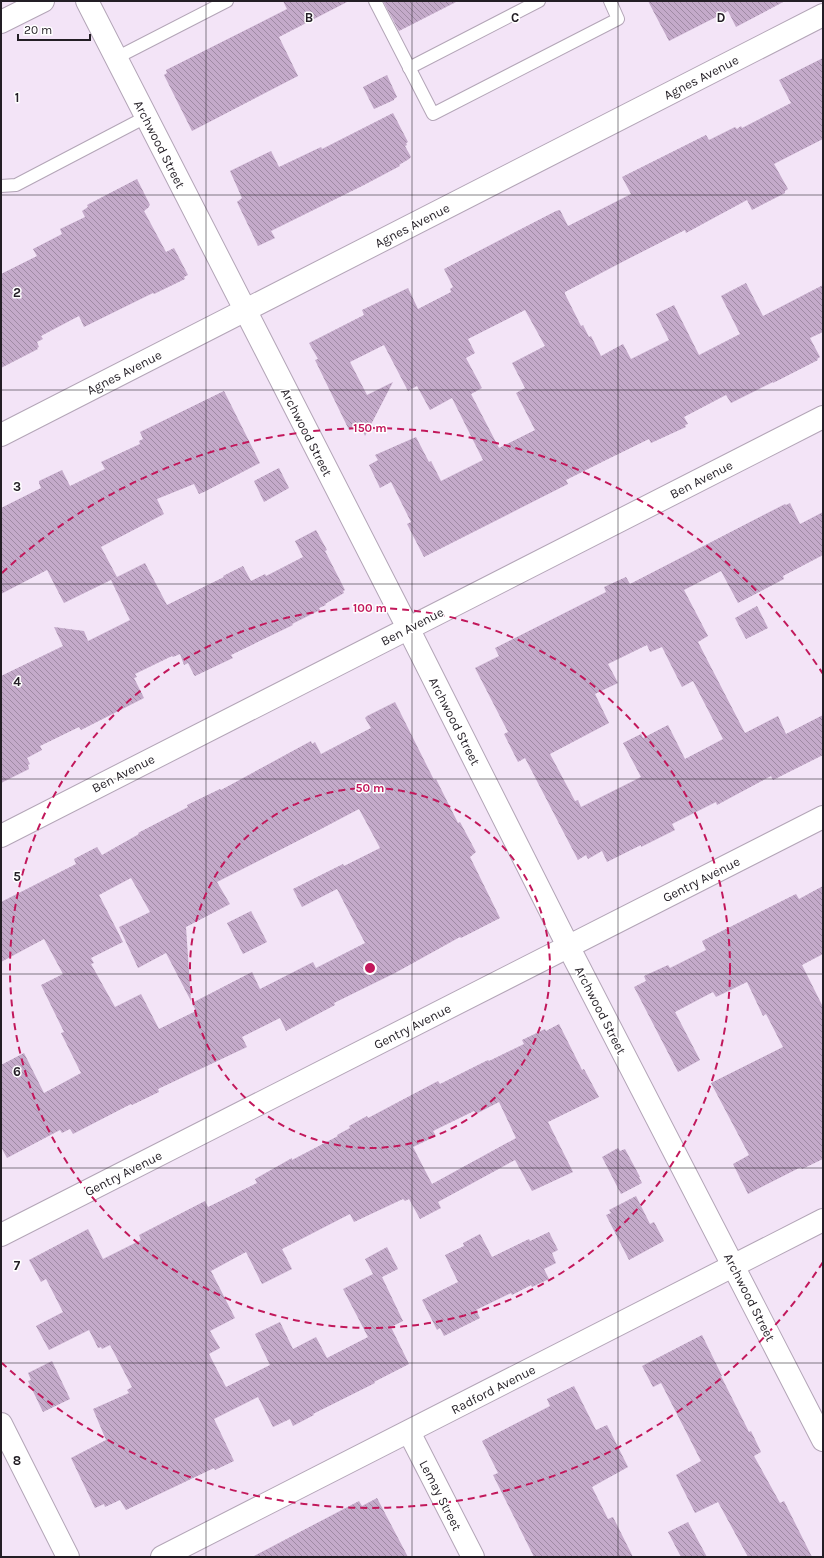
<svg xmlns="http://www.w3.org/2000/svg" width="824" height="1558" viewBox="0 0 824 1558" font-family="Karla,sans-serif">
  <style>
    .building { fill: url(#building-back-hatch); fill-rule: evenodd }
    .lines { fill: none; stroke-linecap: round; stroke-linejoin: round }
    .service-casing { stroke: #b3a5b7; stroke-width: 14 }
    .minor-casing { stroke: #b3a5b7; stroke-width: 24 }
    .primary-casing { stroke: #b3a5b7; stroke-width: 24 }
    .service { stroke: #fff; stroke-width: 12 }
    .minor { stroke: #fff; stroke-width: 22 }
    .primary { stroke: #fff; stroke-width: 22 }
    .grid { fill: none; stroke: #231e25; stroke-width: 1; stroke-opacity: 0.55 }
    .ring { fill: none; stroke: #c2185b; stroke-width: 2; stroke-dasharray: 7 5 }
    .labels { text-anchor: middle; stroke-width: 3; stroke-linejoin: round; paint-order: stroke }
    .street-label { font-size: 13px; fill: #231e25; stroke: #fff }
    .grid-label { font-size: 13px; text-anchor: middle; font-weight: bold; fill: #231e25; stroke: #fff; stroke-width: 3; stroke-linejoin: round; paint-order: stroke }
    .centre { fill: #c2185b; stroke: #fff; stroke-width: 2 }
    .ring-label { font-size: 12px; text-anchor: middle; font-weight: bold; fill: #c2185b; stroke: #fff; stroke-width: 3; stroke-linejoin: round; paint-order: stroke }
  </style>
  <defs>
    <pattern id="building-back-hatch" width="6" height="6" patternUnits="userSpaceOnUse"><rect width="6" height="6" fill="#c4aaca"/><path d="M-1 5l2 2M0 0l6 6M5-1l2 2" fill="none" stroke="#9f8aa4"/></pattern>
  </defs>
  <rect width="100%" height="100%" fill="#f3e4f7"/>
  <g class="building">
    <path d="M283 1H349L279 37 298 76 192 131 164 75 167 73 166 70 287 9Z"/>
    <path d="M383 1H458L399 31Z"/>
    <path d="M648 1H785L736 27 728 11 669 41Z"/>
    <path d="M823 58V139L774 164 788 189 785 191V193L752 210 747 200 686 233 685 230 628 259 565 292V294L581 326 583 325 589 337 591 336 601 356 623 344 631 359 669 340 656 314 674 305 699 355 740 334 721 296 746 283 763 316 823 285V332L810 338 820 357 817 359 818 360 773 383V382L731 403 726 395 684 417 688 424 685 425 686 427 651 443 649 439 606 460 566 480 568 484 424 557 407 524 411 522 391 482 380 488 369 465 378 460 375 455 416 437 429 462 431 461 441 481 483 460 452 398 430 410 417 386 408 391 384 345 350 362 367 395 393 382 365 436 360 425 349 430 315 360 318 359 309 343 364 315 362 310 408 288 418 309 451 292 450 289 453 287 444 269 556 211 560 210 568 226 631 194 622 177 706 135 709 140 735 127 737 129 741 126 742 128 791 103 779 80ZM525 310 545 346 512 363 525 388 516 393 535 430 499 448 471 394 482 388 466 358 475 353 468 339Z"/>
    <path d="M387 75 397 97 394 99V100L374 109 363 87Z"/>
    <path d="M393 113 408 142 406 143 407 145 405 146 411 157 409 159 399 165 400 166 364 185 271 231 275 238 258 246 237 202 242 198 230 171 271 151 279 167 321 147 322 149Z"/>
    <path d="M137 179 150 205 149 206V207L144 211 166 252 174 248 188 275 184 277 185 279 154 294 153 293 84 327 79 316 41 336 43 339 37 342 39 347 37 348 38 349 1 368V274L37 256 33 249 62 234 60 229 85 217 82 211 88 207 87 205Z"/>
    <path d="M224 391 260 463 204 492 199 494 194 484 157 499 164 514 101 547 117 577 64 603 47 570 1 594V508L41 488 39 483V481L62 470 70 486 105 469 101 462 140 444 139 441 143 439 140 432Z"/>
    <path d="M279 468 289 488 264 502 254 481Z"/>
    <path d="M790 503 800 524 823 512V555L783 576 784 579 738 603 721 571 684 590 708 636 698 642 745 733 778 716 786 734 823 715V755L773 780 771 776 717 805 716 802 672 824 675 830 641 847V845L607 862 602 851 588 859 586 855 578 860 525 758 518 762 504 734 508 732 475 668 499 656 495 648 606 592 604 587 626 577 630 584 785 504 786 505ZM647 645 650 652 662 647 682 687 693 681 723 739 685 759 668 725 643 738 641 734 623 743 641 777 581 807 578 800 575 801 550 754 609 723 595 694 618 683 608 664Z"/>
    <path d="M316 530 327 550 325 551 345 590 343 591 344 593 325 604 326 605 319 608 320 610 292 624 293 625 231 655 233 658 195 676 194 675 188 663 184 665 180 654 173 657 172 656 135 674 137 677 134 678 144 698 81 730 79 727 40 746 42 750 27 758 30 764 28 765 29 769 1 783V676L63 646 54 627 84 631 88 641 130 620 111 580 145 563 167 605 224 577 223 576 243 566 251 581 265 574 266 576 303 557 295 541Z"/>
    <path d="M757 606 768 628 746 639 735 618Z"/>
    <path d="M395 702 434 780 436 779 458 823 460 822 476 852 470 857 500 918 461 938 460 937 395 973 334 1003 335 1005 286 1031 280 1018 242 1037 247 1047 158 1089 159 1092 132 1105 131 1104 73 1134 70 1129 62 1133 60 1130 7 1158 1 1147V1065L24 1053 44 1093 81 1073 61 1033 64 1032 41 985 63 974 44 939 1 962V902L76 864 74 859 97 847 102 855 139 834 138 833 188 807 187 805 220 789 221 790 311 741 312 744 315 742 321 754 371 728 365 718 367 716ZM359 809 380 848 344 866 343 864 293 889 302 907 337 889 365 943 316 968 313 962 260 989 252 972 192 1003 196 1011 159 1029 141 994 115 1007 91 964 94 963 91 958 123 942 99 895 131 878 150 912 119 927 138 968 166 953 191 1001 186 927 230 904 217 882 321 829Z"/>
    <path d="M823 886V954L802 965 823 1007V1159L802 1169 801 1167 748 1194 733 1164 749 1155 711 1083 783 1047 766 1014 763 1016 747 982 716 997 713 992 675 1012 700 1060 678 1072 634 987 646 981 644 976 668 965 670 968 706 950 702 941 796 894 799 899Z"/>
    <path d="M251 911 267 942 243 954 227 923Z"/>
    <path d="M559 1024 582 1070 584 1069 599 1097 548 1122 573 1172 532 1191 515 1160 438 1202 441 1208 420 1219 409 1199 405 1201 403 1199 354 1222 350 1214 282 1249 292 1269 262 1284 246 1252 211 1271 235 1318 210 1331 220 1348 209 1354 226 1387 270 1365 255 1334 280 1322 293 1349 316 1337 327 1358 368 1337 343 1289 373 1274 365 1259 387 1247 398 1269 382 1277 403 1321 391 1327 409 1364 374 1382 375 1383 313 1414 314 1415 293 1426 290 1419 273 1427 258 1397 214 1419 234 1461 215 1470 214 1468 126 1510 120 1500 105 1507 104 1504 95 1508 71 1458 106 1440 93 1409 129 1393 127 1390 132 1387 110 1345 102 1349 101 1347 98 1348 89 1330 49 1350 36 1326 63 1312 46 1279 41 1282 29 1260 88 1229 103 1259 141 1240 139 1235 205 1201 208 1207 257 1183 255 1179 292 1158V1160L338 1136 337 1135 350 1128 349 1126 367 1116 368 1118 438 1081 440 1084 488 1060 489 1061 524 1044 522 1040 545 1029 546 1031ZM499 1102 516 1138 432 1184 413 1147 436 1136 433 1131 474 1111 476 1114Z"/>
    <path d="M618 1148 620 1151 625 1149 640 1177H639L642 1183 621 1194 602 1157Z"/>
    <path d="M636 1196 650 1224 654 1222 664 1241 629 1260 606 1215 611 1213 609 1210Z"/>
    <path d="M549 1232 558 1250 552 1253 556 1263 544 1269 549 1279 532 1287 531 1285 512 1295 511 1293 476 1310 480 1318 444 1336 440 1328 437 1330 422 1300 458 1282 445 1255 464 1246 463 1243 480 1234 492 1257 529 1239 530 1241Z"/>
    <path d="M702 1335 722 1376H721L749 1432 751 1431 761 1452 754 1456 780 1503 784 1501 812 1557H748L718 1502 695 1513 676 1475 701 1461 661 1383 653 1387 642 1366Z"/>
    <path d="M52 1361 70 1399 43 1412 28 1381 31 1380 28 1373Z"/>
    <path d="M574 1386 596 1430 607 1425 628 1467 592 1487 608 1519 613 1517 633 1557H534L493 1475 498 1473 482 1441 550 1406 547 1399Z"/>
    <path d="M377 1498 408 1557H252L359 1501 362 1506Z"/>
    <path d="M688 1522 707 1557H681L668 1532Z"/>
  </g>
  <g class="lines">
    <defs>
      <g id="service">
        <path d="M375 1 433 114 618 19 610 1"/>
        <path d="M116 58 227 1"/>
        <path d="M409 68 539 1"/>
        <path d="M1 186 16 185 146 117"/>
      </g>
      <g id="minor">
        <path d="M87 1 408 628 568 946 823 1440"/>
        <path d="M1 435 823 15"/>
        <path d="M1 836 823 417"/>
        <path d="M1 1235 823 817"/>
        <path d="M1 1424 68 1557"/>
        <path d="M409 1432 473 1557"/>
        <path d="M162 1557 823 1220"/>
      </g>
      <path id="primary" d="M1 22 43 1"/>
    </defs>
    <use href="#service" class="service-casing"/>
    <use href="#minor" class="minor-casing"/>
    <use href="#primary" class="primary-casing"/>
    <use href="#service" class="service"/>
    <use href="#minor" class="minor"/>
    <use href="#primary" class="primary"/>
  </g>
  <path class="grid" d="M206 1V1557M412 1V1557M618 1V1557M1 195H823M1 390H823M1 584H823M1 779H823M1 974H823M1 1168H823M1 1363H823"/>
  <g class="ring">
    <circle cx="370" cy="968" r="180"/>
    <circle cx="370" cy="968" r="360"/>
    <path d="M823 1262A540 540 0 0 1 2 1363M2 573A540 540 0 0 1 823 674"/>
  </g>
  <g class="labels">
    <g class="street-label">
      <text transform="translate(701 77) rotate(-27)" y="5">Agnes Avenue</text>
      <text transform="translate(160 144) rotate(63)" y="5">Archwood Street</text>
      <text transform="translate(412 225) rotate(-27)" y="5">Agnes Avenue</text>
      <text transform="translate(124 372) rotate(-27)" y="5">Agnes Avenue</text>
      <text transform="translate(307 432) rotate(63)" y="5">Archwood Street</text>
      <text transform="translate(701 479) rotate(-27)" y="5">Ben Avenue</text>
      <text transform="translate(412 626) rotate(-27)" y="5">Ben Avenue</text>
      <text transform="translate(455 721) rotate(63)" y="5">Archwood Street</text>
      <text transform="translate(123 773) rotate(-27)" y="5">Ben Avenue</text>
      <text transform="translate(701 879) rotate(-27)" y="5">Gentry Avenue</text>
      <text transform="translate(601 1010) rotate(63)" y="5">Archwood Street</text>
      <text transform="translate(412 1026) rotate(-27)" y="5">Gentry Avenue</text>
      <text transform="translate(123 1173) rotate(-27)" y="5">Gentry Avenue</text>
      <text transform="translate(750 1297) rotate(63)" y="5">Archwood Street</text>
      <text transform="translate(493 1389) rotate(-27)" y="5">Radford Avenue</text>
      <text transform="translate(441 1495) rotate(63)" y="5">Lemay Street</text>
    </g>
  </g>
  <g class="grid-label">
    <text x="309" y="22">B</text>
    <text x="515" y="22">C</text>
    <text x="721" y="22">D</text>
    <text x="17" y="102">1</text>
    <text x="17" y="297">2</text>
    <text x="17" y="491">3</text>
    <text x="17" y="686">4</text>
    <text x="17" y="881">5</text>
    <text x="17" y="1076">6</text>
    <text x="17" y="1270">7</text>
    <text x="17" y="1465">8</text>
  </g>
  <circle cx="370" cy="968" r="6" class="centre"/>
  <g class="ring-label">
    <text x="370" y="432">150 m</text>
    <text x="370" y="612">100 m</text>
    <text x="370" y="792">50 m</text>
  </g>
  <rect width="824" height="1558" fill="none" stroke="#231e25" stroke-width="4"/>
  <path d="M18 34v6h72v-6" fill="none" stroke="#231e25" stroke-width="2"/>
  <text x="24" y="34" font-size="12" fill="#231e25" stroke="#ffffff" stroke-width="3" paint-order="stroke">20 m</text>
</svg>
